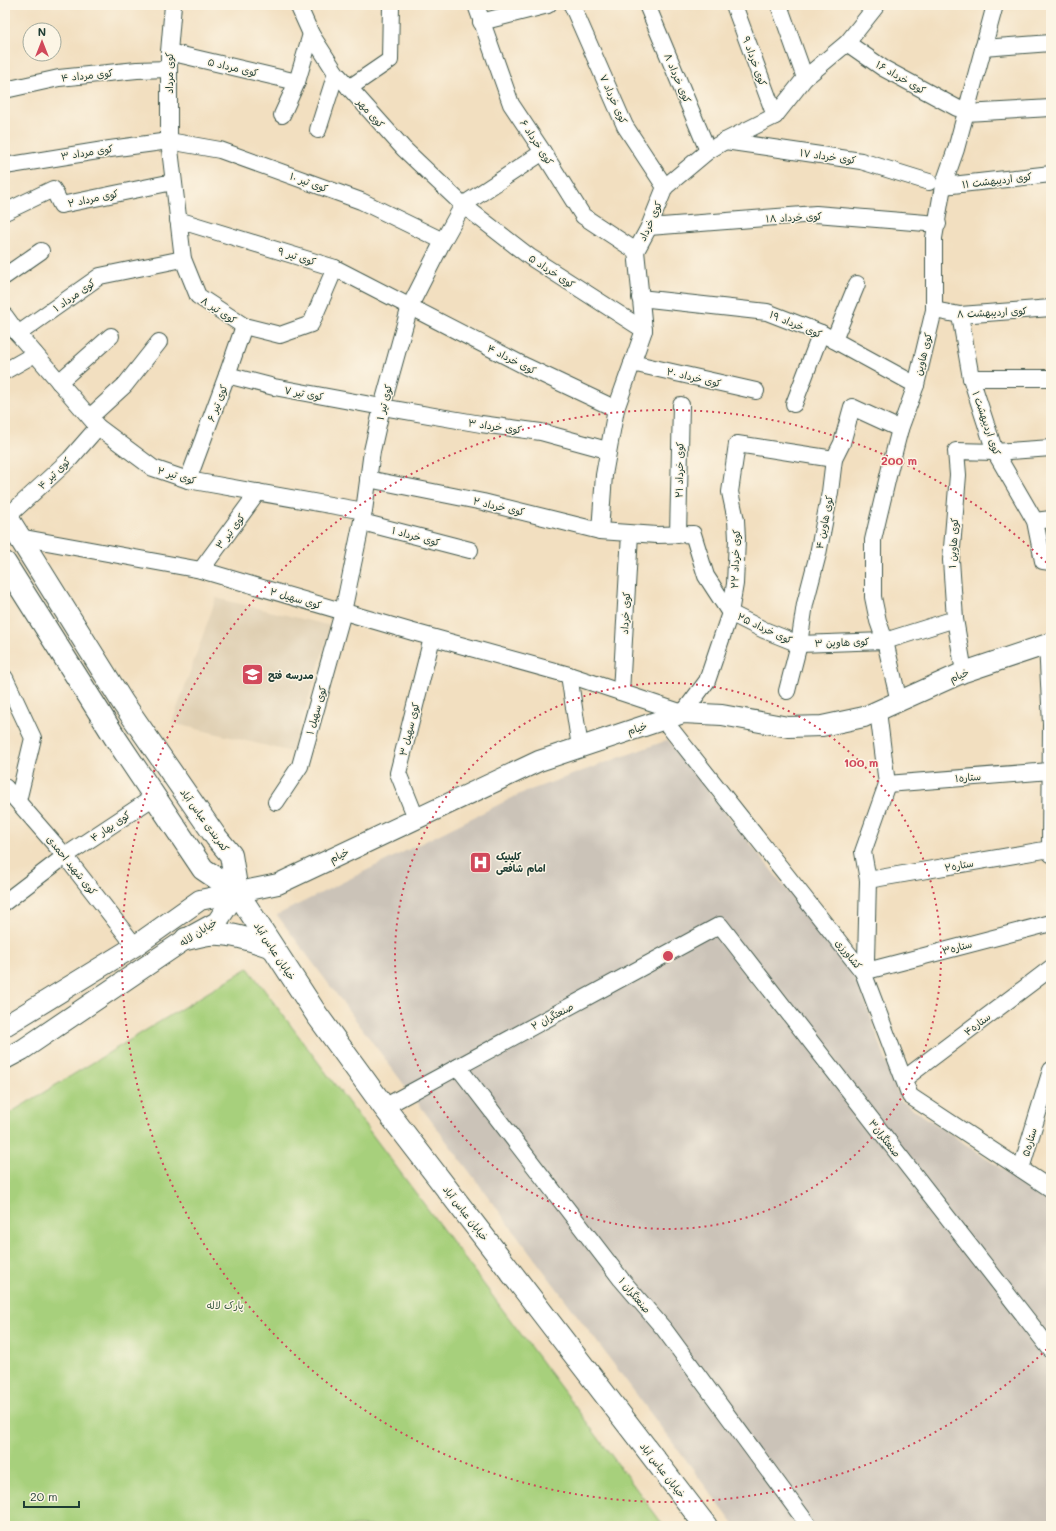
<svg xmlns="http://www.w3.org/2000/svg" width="1056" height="1531" viewBox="0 0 1056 1531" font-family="Mali,'Playpen Sans Arabic',sans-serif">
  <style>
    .built { fill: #dfcfb2 }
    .industrial { fill: #cbc3b8 }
    .green { fill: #a7d07b; stroke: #638658 }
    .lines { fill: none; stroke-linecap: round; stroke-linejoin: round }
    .minor-casing { stroke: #3f5549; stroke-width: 18 }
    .tertiary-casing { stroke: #3f5549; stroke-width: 22 }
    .secondary-casing { stroke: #3f5549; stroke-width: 24 }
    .minor { stroke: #fff; stroke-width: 16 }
    .tertiary { stroke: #fff; stroke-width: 20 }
    .secondary { stroke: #fff; stroke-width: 22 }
    .ring { fill: none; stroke: #d1495b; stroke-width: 2; stroke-dasharray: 2 4 }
    .labels { text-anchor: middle; stroke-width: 3; stroke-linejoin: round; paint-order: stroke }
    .street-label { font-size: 10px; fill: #1f3d34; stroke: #fcf5e5 }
    .poi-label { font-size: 10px; font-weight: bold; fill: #1f3d34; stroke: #fcf5e5; text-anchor: start }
    .park-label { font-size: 10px; fill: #3a5a42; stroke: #fcf5e5 }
    .centre { fill: #d1495b; stroke: #fcf5e5; stroke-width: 2 }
    .ring-label { font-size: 12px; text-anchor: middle; font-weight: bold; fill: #d1495b; stroke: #fcf5e5; stroke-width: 3; stroke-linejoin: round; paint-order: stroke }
  </style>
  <rect width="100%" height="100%" fill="#fcf5e5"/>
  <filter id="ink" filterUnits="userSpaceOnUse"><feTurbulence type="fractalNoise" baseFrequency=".025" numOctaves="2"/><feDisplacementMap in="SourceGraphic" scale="8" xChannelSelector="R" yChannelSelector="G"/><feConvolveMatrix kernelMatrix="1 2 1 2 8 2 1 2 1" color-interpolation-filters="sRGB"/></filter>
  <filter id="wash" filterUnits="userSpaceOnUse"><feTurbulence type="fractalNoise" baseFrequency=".012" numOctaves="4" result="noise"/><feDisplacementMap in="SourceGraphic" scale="16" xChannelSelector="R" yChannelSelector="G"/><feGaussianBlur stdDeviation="0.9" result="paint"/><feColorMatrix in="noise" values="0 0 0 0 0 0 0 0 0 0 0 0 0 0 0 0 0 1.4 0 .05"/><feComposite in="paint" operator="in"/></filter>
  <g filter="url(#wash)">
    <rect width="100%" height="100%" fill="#f2dfc0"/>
    <path class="built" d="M216 598 331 626 292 752 172 723Z"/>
    <path class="industrial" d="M668 740 857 978 900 1100 1051 1202V1526H735L277 915 522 793Z"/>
    <path class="green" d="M248 968 664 1526H5V1116Z"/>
  </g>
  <g filter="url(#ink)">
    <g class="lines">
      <defs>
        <g id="minor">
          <path d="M173 5 169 52V141L183 259 198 296 244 326 280 335 311 324 335 268"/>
          <path d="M298 5 311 34 336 73 404 149 463 205 530 257 644 330"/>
          <path d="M476 5 511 104 543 152 583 216 636 251"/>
          <path d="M572 5 625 126 665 187"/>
          <path d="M647 5 708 151"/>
          <path d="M734 5 775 116"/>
          <path d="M779 5 805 78"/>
          <path d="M481 22 548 5"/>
          <path d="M847 43 883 68 957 108"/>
          <path d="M983 48 1051 43"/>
          <path d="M169 52 297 82"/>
          <path d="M349 88 390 60 391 5"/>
          <path d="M5 90 59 78 137 70 169 69"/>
          <path d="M966 113 1051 108"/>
          <path d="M282 115 297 82 311 34"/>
          <path d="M318 130 336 73"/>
          <path d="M725 141 861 161 929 182"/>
          <path d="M5 166 110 149 169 141 220 150 361 201 443 241"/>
          <path d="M943 186 1051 174"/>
          <path d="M5 212 53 189 61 205 173 182"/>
          <path d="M178 220 335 268 525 366 616 409"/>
          <path d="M649 227 816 214 938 224"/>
          <path d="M5 276 41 251"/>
          <path d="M640 298 767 312 821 333 916 385"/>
          <path d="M934 310 960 315 1051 308"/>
          <path d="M960 315 971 378 995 452 1035 521 1043 561 1051 562"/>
          <path d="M5 316 18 334 98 427 153 468 188 480 364 511"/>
          <path d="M18 334 100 276 183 259"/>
          <path d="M834 340 857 284"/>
          <path d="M632 363 756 391"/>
          <path d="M5 371 35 354"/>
          <path d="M227 375 274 387 382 407 481 424 541 432 607 450"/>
          <path d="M971 378H1051"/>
          <path d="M59 382 111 336"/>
          <path d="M794 404 821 333"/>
          <path d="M90 417 125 385 159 342"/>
          <path d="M368 479 483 502 600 531 657 535 693 534 706 576 730 613 764 630 799 644 885 641 955 619"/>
          <path d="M188 480 227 375 244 326"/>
          <path d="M7 517 70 459 98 427"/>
          <path d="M1035 521 1051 519"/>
          <path d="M362 522 470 550"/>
          <path d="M600 531 604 475 616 409 644 330 636 251 649 227 665 187 708 151 725 141 775 116 805 78 847 43 877 5"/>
          <path d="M678 535 681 405"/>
          <path d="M19 537 201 570 413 632 569 675 683 713 707 681 730 613 735 584 737 539 736 520 730 492 737 444 834 459"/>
          <path d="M201 570 258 492"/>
          <path d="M1047 643 1051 724 1050 849 1051 854"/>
          <path d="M964 672 955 619 951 560 958 475 956 451 995 452 1051 448"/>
          <path d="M569 675 580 747"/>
          <path d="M5 678 33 738 18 801"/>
          <path d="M787 691 799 644 805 604 818 554 830 492 834 459 842 443 852 407 900 429"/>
          <path d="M621 692 630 534"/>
          <path d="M899 702 885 641 878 621 873 597V540L890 468 900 429 916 385 934 310V238L943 186 956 149 995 5"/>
          <path d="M878 711 887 784 863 852 868 880 866 960 863 972 1051 923"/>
          <path d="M663 719 863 972 910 1096 1051 1189"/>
          <path d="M887 784 1050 771"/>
          <path d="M5 787 65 856 135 946"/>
          <path d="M276 802 300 766 343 612 364 511 372 451 382 407 410 306 443 241 463 205 543 152"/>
          <path d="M416 818 398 773 432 638"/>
          <path d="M868 880 1050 849"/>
          <path d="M5 902 65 856 154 797"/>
          <path d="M458 1067 621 1279 664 1329 809 1526"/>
          <path d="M904 1079 1051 968"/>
          <path d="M384 1107 720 925 1051 1350"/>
          <path d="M1021 1169 1051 1070"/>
        </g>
        <g id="tertiary">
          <path d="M5 1026 135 946 200 900 278 884 539 761 683 713 722 715 788 727 822 726 864 717 964 672 1051 643"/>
          <path d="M5 1059 22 1050 186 939 217 922 237 892"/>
        </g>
        <g id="secondary">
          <path d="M5 514 123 703 216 837 231 855 237 892 317 1015 384 1107 706 1526"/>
          <path d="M5 563 116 739 203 869 237 892"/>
          <path d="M186 939C194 937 201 935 208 934 229 932 252 940 272 947"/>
        </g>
      </defs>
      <use href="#minor" class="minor-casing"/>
      <use href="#tertiary" class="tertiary-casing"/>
      <use href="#secondary" class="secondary-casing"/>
      <use href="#minor" class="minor"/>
      <use href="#tertiary" class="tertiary"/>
      <use href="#secondary" class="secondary"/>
    </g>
  </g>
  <g class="ring">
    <circle cx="668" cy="956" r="273"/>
    <path d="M1051 1345A546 546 0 1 1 1051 567"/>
  </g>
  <defs>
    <symbol id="school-square" viewBox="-11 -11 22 22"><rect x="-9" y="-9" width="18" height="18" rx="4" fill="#d1495b" stroke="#fcf5e5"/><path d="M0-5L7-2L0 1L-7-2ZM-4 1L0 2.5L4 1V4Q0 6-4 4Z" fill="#fff"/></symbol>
    <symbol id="hospital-square" viewBox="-11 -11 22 22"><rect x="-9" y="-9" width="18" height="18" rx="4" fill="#d1495b" stroke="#fcf5e5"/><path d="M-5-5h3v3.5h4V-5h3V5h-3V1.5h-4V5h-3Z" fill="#fff"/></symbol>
  </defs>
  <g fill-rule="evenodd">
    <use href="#school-square" x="240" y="662" width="25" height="25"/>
    <use href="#hospital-square" x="468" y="850" width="25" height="25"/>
  </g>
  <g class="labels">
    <g class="street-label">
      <text transform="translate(755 61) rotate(70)" y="4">کوی خرداد ۹</text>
      <text transform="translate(233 67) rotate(13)" y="4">کوی مرداد ۵</text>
      <text transform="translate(169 73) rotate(-90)" y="4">کوی مرداد</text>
      <text transform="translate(87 75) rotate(-6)" y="4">کوی مرداد ۴</text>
      <text transform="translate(901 77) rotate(30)" y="4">کوی خرداد ۱۶</text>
      <text transform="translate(678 78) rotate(67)" y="4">کوی خرداد ۸</text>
      <text transform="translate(614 99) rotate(66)" y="4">کوی خرداد ۷</text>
      <text transform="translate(371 113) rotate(48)" y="4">کوی مهر</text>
      <text transform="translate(537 142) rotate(57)" y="4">کوی خرداد ۶</text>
      <text transform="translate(87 152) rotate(-9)" y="4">کوی مرداد ۳</text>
      <text transform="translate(828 156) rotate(8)" y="4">کوی خرداد ۱۷</text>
      <text transform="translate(997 180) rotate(-7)" y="4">کوی اردیبهشت ۱۱</text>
      <text transform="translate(309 182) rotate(20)" y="4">کوی تیر ۱۰</text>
      <text transform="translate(93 198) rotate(-12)" y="4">کوی مرداد ۲</text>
      <text transform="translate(794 217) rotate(-3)" y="4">کوی خرداد ۱۸</text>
      <text transform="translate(650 221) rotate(-66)" y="4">کوی خرداد</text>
      <text transform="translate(297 256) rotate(17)" y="4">کوی تیر ۹</text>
      <text transform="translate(552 271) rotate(33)" y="4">کوی خرداد ۵</text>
      <text transform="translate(74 295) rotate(-35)" y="4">کوی مرداد ۱</text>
      <text transform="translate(219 310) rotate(33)" y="4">کوی تیر ۸</text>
      <text transform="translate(992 312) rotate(-3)" y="4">کوی اردیبهشت ۸</text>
      <text transform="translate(796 324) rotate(22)" y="4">کوی خرداد ۱۹</text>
      <text transform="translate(923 354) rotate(-76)" y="4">کوی هاوین</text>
      <text transform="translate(512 359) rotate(27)" y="4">کوی خرداد ۴</text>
      <text transform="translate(694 377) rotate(13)" y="4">کوی خرداد ۲۰</text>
      <text transform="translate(304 393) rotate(10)" y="4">کوی تیر ۷</text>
      <text transform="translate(384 402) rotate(-76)" y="4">کوی تیر ۱</text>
      <text transform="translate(217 403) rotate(-69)" y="4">کوی تیر ۶</text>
      <text transform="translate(987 423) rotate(71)" y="4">کوی اردیبهشت ۱</text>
      <text transform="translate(495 426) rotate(8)" y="4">کوی خرداد ۳</text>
      <text transform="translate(679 470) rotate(-89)" y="4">کوی خرداد ۲۱</text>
      <text transform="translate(54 473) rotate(-44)" y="4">کوی تیر ۴</text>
      <text transform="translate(177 475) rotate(16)" y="4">کوی تیر ۲</text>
      <text transform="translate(499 506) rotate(13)" y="4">کوی خرداد ۲</text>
      <text transform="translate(824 522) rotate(-79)" y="4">کوی هاوین ۴</text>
      <text transform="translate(230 531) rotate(-53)" y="4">کوی تیر ۳</text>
      <text transform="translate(416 536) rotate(15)" y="4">کوی خرداد ۱</text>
      <text transform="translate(953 543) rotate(-87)" y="4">کوی هاوین ۱</text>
      <text transform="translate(735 559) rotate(-88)" y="4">کوی خرداد ۲۲</text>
      <text transform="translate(296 598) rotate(16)" y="4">کوی سهیل ۲</text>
      <text transform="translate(625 613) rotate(-87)" y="4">کوی خرداد</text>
      <text transform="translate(765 628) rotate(25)" y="4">کوی خرداد ۲۵</text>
      <text transform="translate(842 642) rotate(-2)" y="4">کوی هاوین ۳</text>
      <text transform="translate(959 675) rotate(-23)" y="4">خیام</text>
      <text transform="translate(316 710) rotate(-74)" y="4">کوی سهیل ۱</text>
      <text transform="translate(637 728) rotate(-18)" y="4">خیام</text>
      <text transform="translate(409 729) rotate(-76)" y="4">کوی سهیل ۳</text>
      <text transform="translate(968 777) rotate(-4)" y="4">ستاره۱</text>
      <text transform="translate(205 820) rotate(54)" y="4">کمربندی عباس آباد</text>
      <text transform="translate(110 826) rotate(-34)" y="4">کوی بهار ۴</text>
      <text transform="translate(339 855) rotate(-26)" y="4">خیام</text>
      <text transform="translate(72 865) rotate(51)" y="4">کوی شهید احمدی</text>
      <text transform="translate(959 865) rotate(-10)" y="4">ستاره۲</text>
      <text transform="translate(198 932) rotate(-33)" y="4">خیابان لاله</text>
      <text transform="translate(957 947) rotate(-15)" y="4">ستاره۳</text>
      <text transform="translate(275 951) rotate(57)" y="4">خیابان عباس آباد</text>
      <text transform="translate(849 954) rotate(51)" y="4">کشاورزی</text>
      <text transform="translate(552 1016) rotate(-28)" y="4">۲ صنعتگران</text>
      <text transform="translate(977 1024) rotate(-37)" y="4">ستاره۴</text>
      <text transform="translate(885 1138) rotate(52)" y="4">صنعتگران۳</text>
      <text transform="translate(1029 1142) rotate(-74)" y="4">ستاره۵</text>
      <text transform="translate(466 1213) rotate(52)" y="4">خیابان عباس آباد</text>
      <text transform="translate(635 1295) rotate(50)" y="4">۱ صنعتگران</text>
      <text transform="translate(663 1470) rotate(52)" y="4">خیابان عباس آباد</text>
    </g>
    <g class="poi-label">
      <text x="268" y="679">مدرسه فتح</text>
      <text x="496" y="860">کلینیک<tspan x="496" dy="12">امام شافعی</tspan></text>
    </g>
    <g class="park-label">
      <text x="225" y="1309">پارک لاله</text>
    </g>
  </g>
  <circle cx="668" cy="956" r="6" class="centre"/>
  <g class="ring-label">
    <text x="899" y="465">200 m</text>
    <text x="861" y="767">100 m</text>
  </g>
  <rect width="1056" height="1531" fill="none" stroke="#fcf5e5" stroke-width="20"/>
  <g transform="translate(42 42)"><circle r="19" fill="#fcf5e5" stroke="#a4ab9e"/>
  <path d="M0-3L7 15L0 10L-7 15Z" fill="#d1495b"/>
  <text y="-6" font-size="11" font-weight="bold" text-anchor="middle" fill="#1f3d34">N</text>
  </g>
  <path d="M24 1501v6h55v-6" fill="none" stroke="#1f3d34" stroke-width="2"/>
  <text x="30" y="1501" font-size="12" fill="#1f3d34" stroke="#fcf5e5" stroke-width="3" paint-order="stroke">20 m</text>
</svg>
